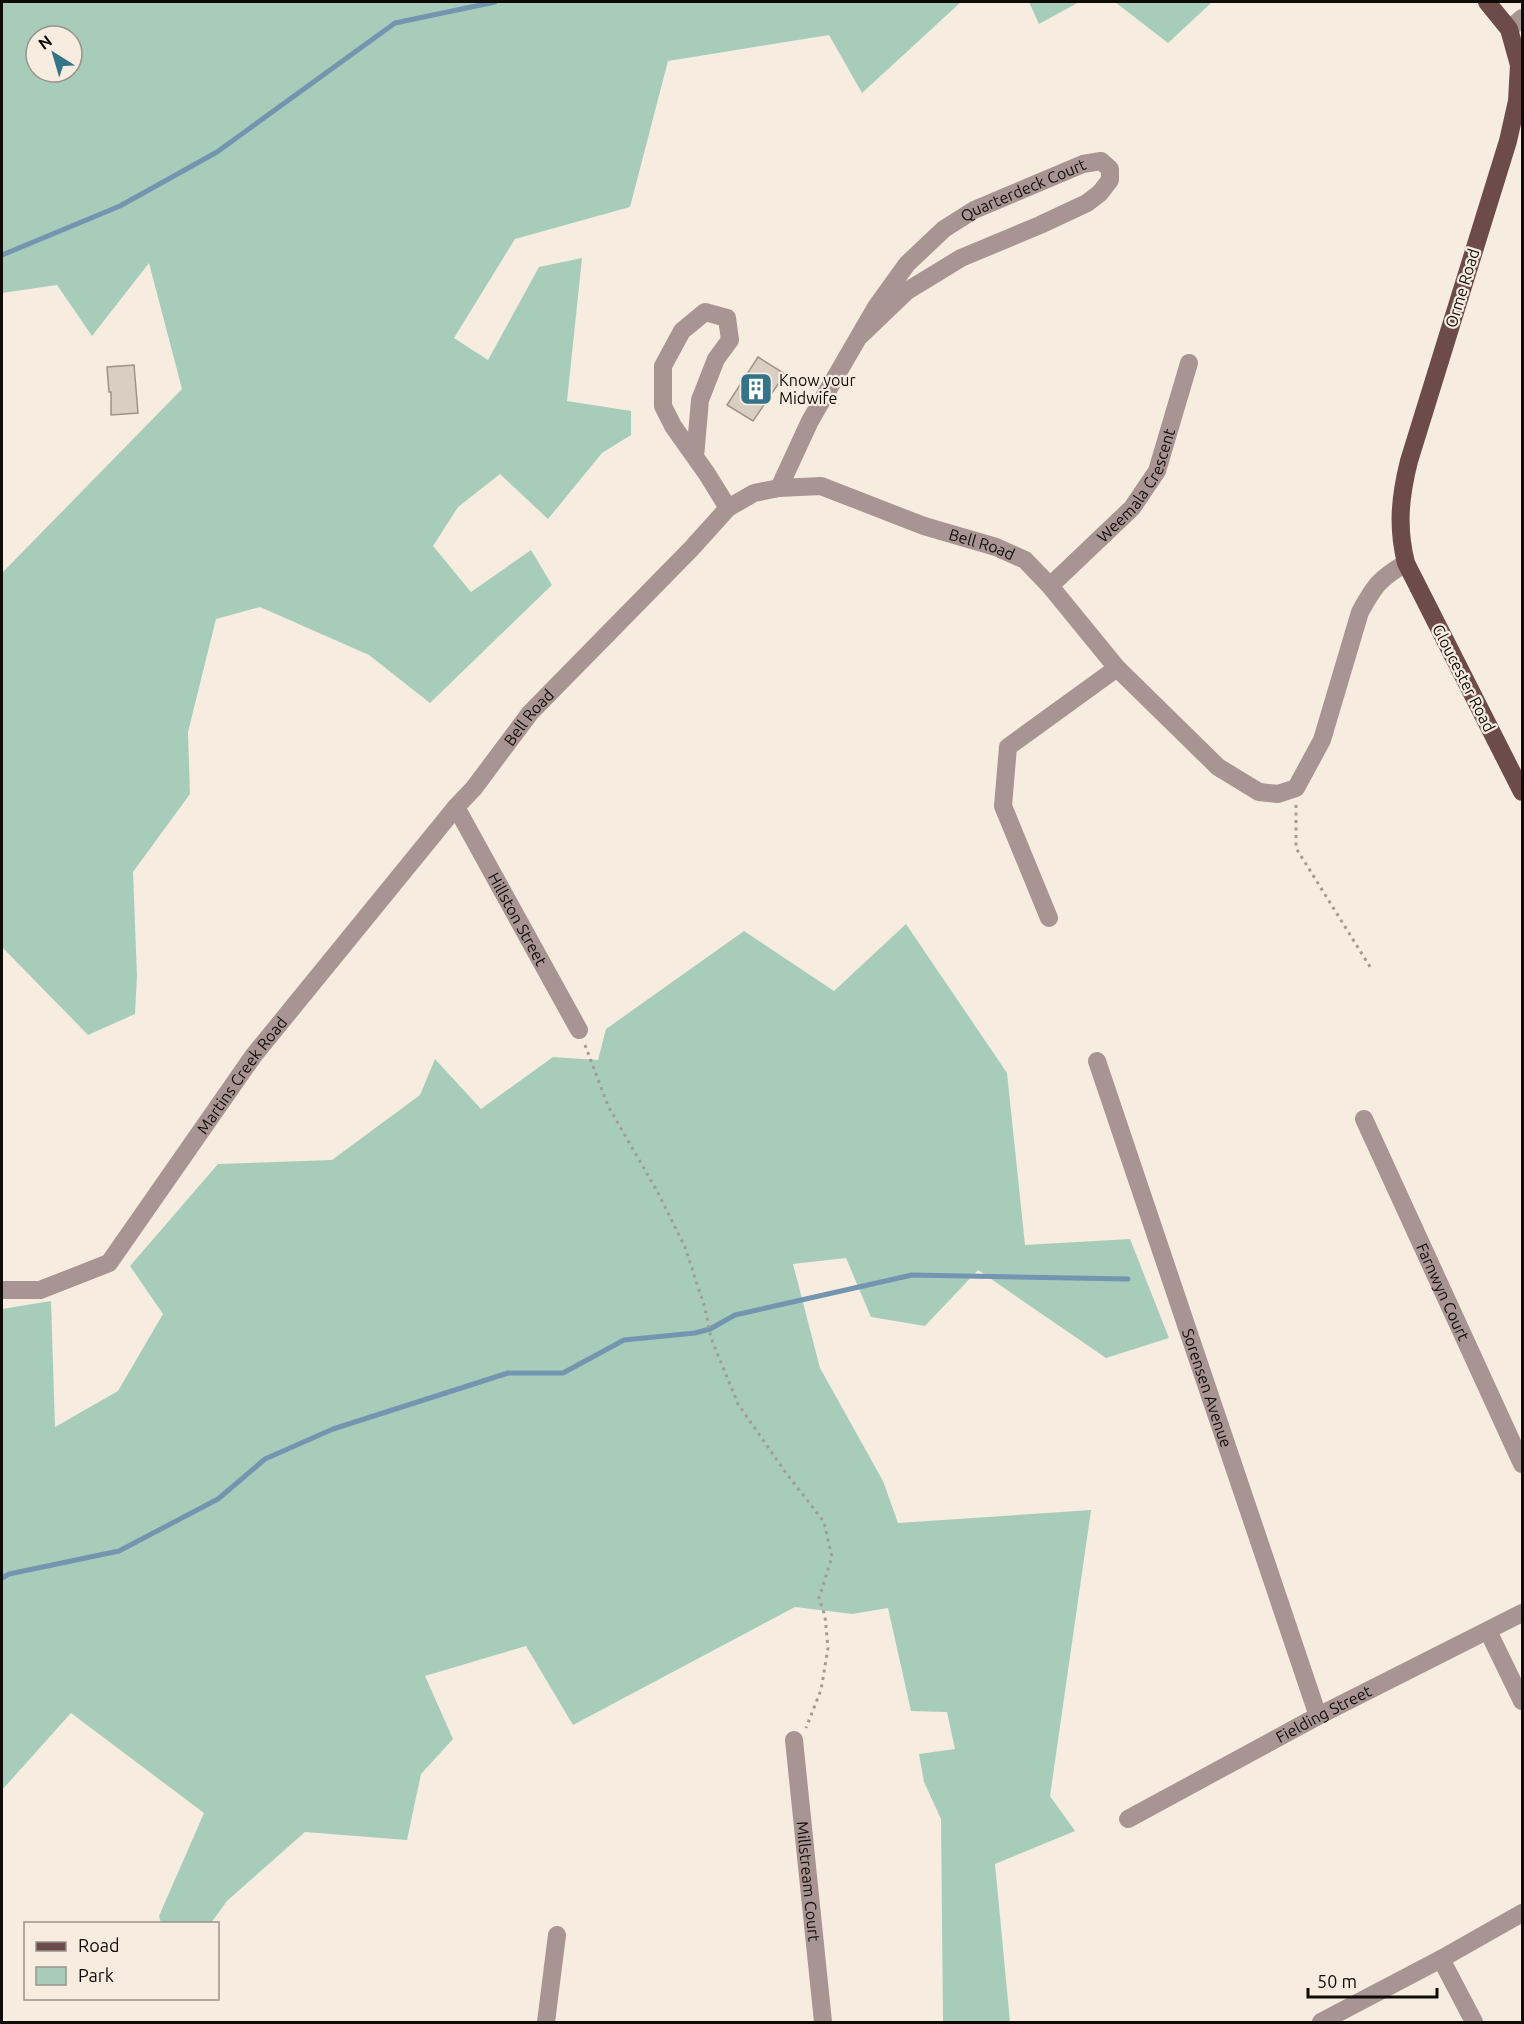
<svg xmlns="http://www.w3.org/2000/svg" width="1524" height="2024" viewBox="0 0 1524 2024" font-family="Ubuntu,sans-serif">
  <style>
    .green { fill: #a7cdba; fill-rule: evenodd }
    .lines { fill: none; stroke-linecap: round; stroke-linejoin: round }
    .stream { stroke: #7395b0; stroke-width: 5 }
    .building { fill: #d9cec2; stroke: #9d9388; stroke-width: 1.5 }
    .path { stroke: #a49c93; stroke-width: 3; stroke-dasharray: 3 4.5; stroke-linecap: butt }
    .minor { stroke: #a89492; stroke-width: 18 }
    .major { stroke: #6d4b48; stroke-width: 18 }
    .labels { text-anchor: middle; stroke-width: 4.5; stroke-linejoin: round; paint-order: stroke }
    .street-label { font-size: 16px; fill: #0f0c08; stroke: #f7ece0 }
    .poi-label { font-size: 16px; fill: #0f0c08; stroke: #f7ece0; text-anchor: start }
  </style>
  <rect width="100%" height="100%" fill="#f7ece0"/>
  <g class="green">
    <path d="M2 2H961L862 93 829 35 668 61 630 207 515 239 454 338 488 360 539 267 582 258 567 401 631 411V435L602 453 548 519 500 474 458 507 433 546 471 592 531 550 552 585 430 703 369 655 260 607 216 619 188 732 190 794 133 872 137 976 135 1014 88 1035 2 947V573L182 389 149 263 92 336 57 285 2 293ZM36 36H72V72H36Z"/>
    <path d="M1029 2H1079L1039 24Z"/>
    <path d="M1115 2H1212L1168 43Z"/>
    <path d="M906 924 1007 1073 1025 1245 1130 1239 1169 1338 1106 1358 978 1270 925 1326 871 1317 846 1258 793 1264 820 1368 883 1481 898 1523 1091 1510 1050 1796 1075 1831 995 1864 1010 2022H943L941 1819 924 1782 919 1754 955 1749 947 1712 911 1711 888 1608 852 1614 795 1607 573 1725 526 1646 425 1676 453 1739 421 1774 407 1840 305 1832 227 1901 211 1923H161L159 1916 204 1813 71 1713 2 1790V1309L51 1301 55 1427 118 1391 163 1314 130 1266 218 1164 332 1160 420 1095 435 1059 481 1109 553 1057 598 1060 606 1029 744 931 834 991Z"/>
  </g>
  <g class="lines">
    <g class="stream">
      <path d="M2 255 120 206 217 152 395 23 495 2"/>
      <path d="M2 1578 9 1574 119 1551 218 1499 265 1459 333 1429 508 1373H563L624 1340 695 1333 710 1329 735 1315 912 1275 1128 1279"/>
    </g>
  </g>
  <g class="building">
    <path d="M758 357 785 374 753 421 727 405Z"/>
    <path d="M134 365 138 413 111 415V392H109L107 367Z"/>
  </g>
  <g class="lines">
    <g class="path">
      <path d="M1296 805V848L1372 970"/>
      <path d="M585 1045 608 1106 657 1191 685 1247 705 1308 711 1338 738 1404 786 1473 824 1522 832 1557 819 1598 825 1616 828 1648 821 1690 806 1728"/>
    </g>
    <g class="minor">
      <path d="M1509 29 1522 18"/>
      <path d="M695 457 700 400 716 359 730 340 727 318 705 312 682 331 663 366V406L673 426 707 474 728 508"/>
      <path id="s1" d="M779 488 810 421 876 307 907 264 944 229 974 210 1083 164 1101 161 1110 169V180L1100 193 1087 203 1040 225 961 258 907 291 859 337"/>
      <path id="s2" d="M1050 586 1132 508 1157 471 1189 363"/>
      <path id="s3" d="M456 807 579 1030"/>
      <path d="M1049 918 1003 806 1008 747 1117 668"/>
      <path id="s4" d="M1097 1061 1318 1716"/>
      <path id="s5" d="M1364 1119 1522 1464"/>
      <path id="s6" d="M2 1290H40L109 1263 254 1055 456 807 474 788 530 713 691 549 728 508 754 493 779 488 821 486 924 526 996 547 1025 560 1050 586 1117 668 1218 767 1259 792 1278 794 1296 788 1322 740 1360 612C1375 585 1379 579 1406 563"/>
      <path d="M1488 1631 1522 1701"/>
      <path id="s7" d="M794 1740 823 2022"/>
      <path id="s8" d="M1128 1819 1318 1716 1522 1613"/>
      <path d="M1441 1959 1474 2022"/>
      <path d="M546 2022 557 1935"/>
      <path d="M1321 2022 1441 1959 1522 1913"/>
    </g>
    <path class="major" d="M1487 2 1509 29 1519 65 1517 101 1508 141 1409 461C1400 497 1397 527 1406 563L1522 792"/>
  </g>
  <defs>
    <symbol id="building-square" viewBox="-11 -11 22 22"><rect x="-9" y="-9" width="18" height="18" rx="4" fill="#347388" stroke="#f7ece0"/><path d="M-4-6H4V6H1V3H-1V6H-4ZM-2.5-4.3h1.7v1.8h-1.7ZM.8-4.3h1.7v1.8H.8ZM-2.5-1h1.7V.8h-1.7ZM.8-1h1.7V.8H.8Z" fill="#fff"/></symbol>
  </defs>
  <g fill-rule="evenodd">
    <use href="#building-square" x="737" y="370" width="38" height="38"/>
  </g>
  <g class="labels">
    <g class="street-label">
      <text dy="6" stroke="none"><textPath href="#s1" startOffset="398">Quarterdeck Court</textPath></text>
      <text transform="translate(1462 288) rotate(-73)" y="6">Orme Road</text>
      <text dy="6" stroke="none"><textPath href="#s2" startOffset="135">Weemala Crescent</textPath></text>
      <text dy="6" stroke="none"><textPath href="#s6" startOffset="1359">Bell Road</textPath></text>
      <text transform="translate(1464 678) rotate(63)" y="6">Gloucester Road</text>
      <text dy="6" stroke="none"><textPath href="#s6" startOffset="801">Bell Road</textPath></text>
      <text dy="6" stroke="none"><textPath href="#s3" startOffset="128">Hillston Street</textPath></text>
      <text dy="6" stroke="none"><textPath href="#s6" startOffset="342">Martins Creek Road</textPath></text>
      <text dy="6" stroke="none"><textPath href="#s5" startOffset="190">Farnwyn Court</textPath></text>
      <text dy="6" stroke="none"><textPath href="#s4" startOffset="345">Sorensen Avenue</textPath></text>
      <text dy="6" stroke="none"><textPath href="#s8" startOffset="222">Fielding Street</textPath></text>
      <text dy="6" stroke="none"><textPath href="#s7" startOffset="142">Millstream Court</textPath></text>
    </g>
    <g class="poi-label">
      <text x="779" y="386">Know your<tspan x="779" dy="18">Midwife</tspan></text>
    </g>
  </g>
  <rect width="1524" height="2024" fill="none" stroke="#0f0c08" stroke-width="6"/>
  <rect x="24" y="1922" width="195" height="78" fill="#f7ece0" stroke="#9a928a" stroke-width="1.5"/>
  <rect x="36" y="1942" width="30" height="9" fill="#6d4b48" stroke="#9a928a" stroke-width="1.5"/>
  <text x="78" y="1952" font-size="18" fill="#0f0c08">Road</text>
  <rect x="36" y="1967" width="30" height="18" fill="#a7cdba" stroke="#9a928a" stroke-width="1.5"/>
  <text x="78" y="1982" font-size="18" fill="#0f0c08">Park</text>
  <g transform="translate(54 54) rotate(323)"><circle r="28" fill="#f7ece0" stroke="#9a928a" stroke-width="1.5"/>
  <path d="M0-4.5L10 22L0 15L-10 22Z" fill="#347388"/>
  <text y="-9" font-size="16" font-weight="bold" text-anchor="middle" fill="#0f0c08">N</text>
  </g>
  <path d="M1308 1988v9h129v-9" fill="none" stroke="#0f0c08" stroke-width="3"/>
  <text x="1317" y="1988" font-size="18" fill="#0f0c08" stroke="#f7ece0" stroke-width="4.5" paint-order="stroke">50 m</text>
</svg>
